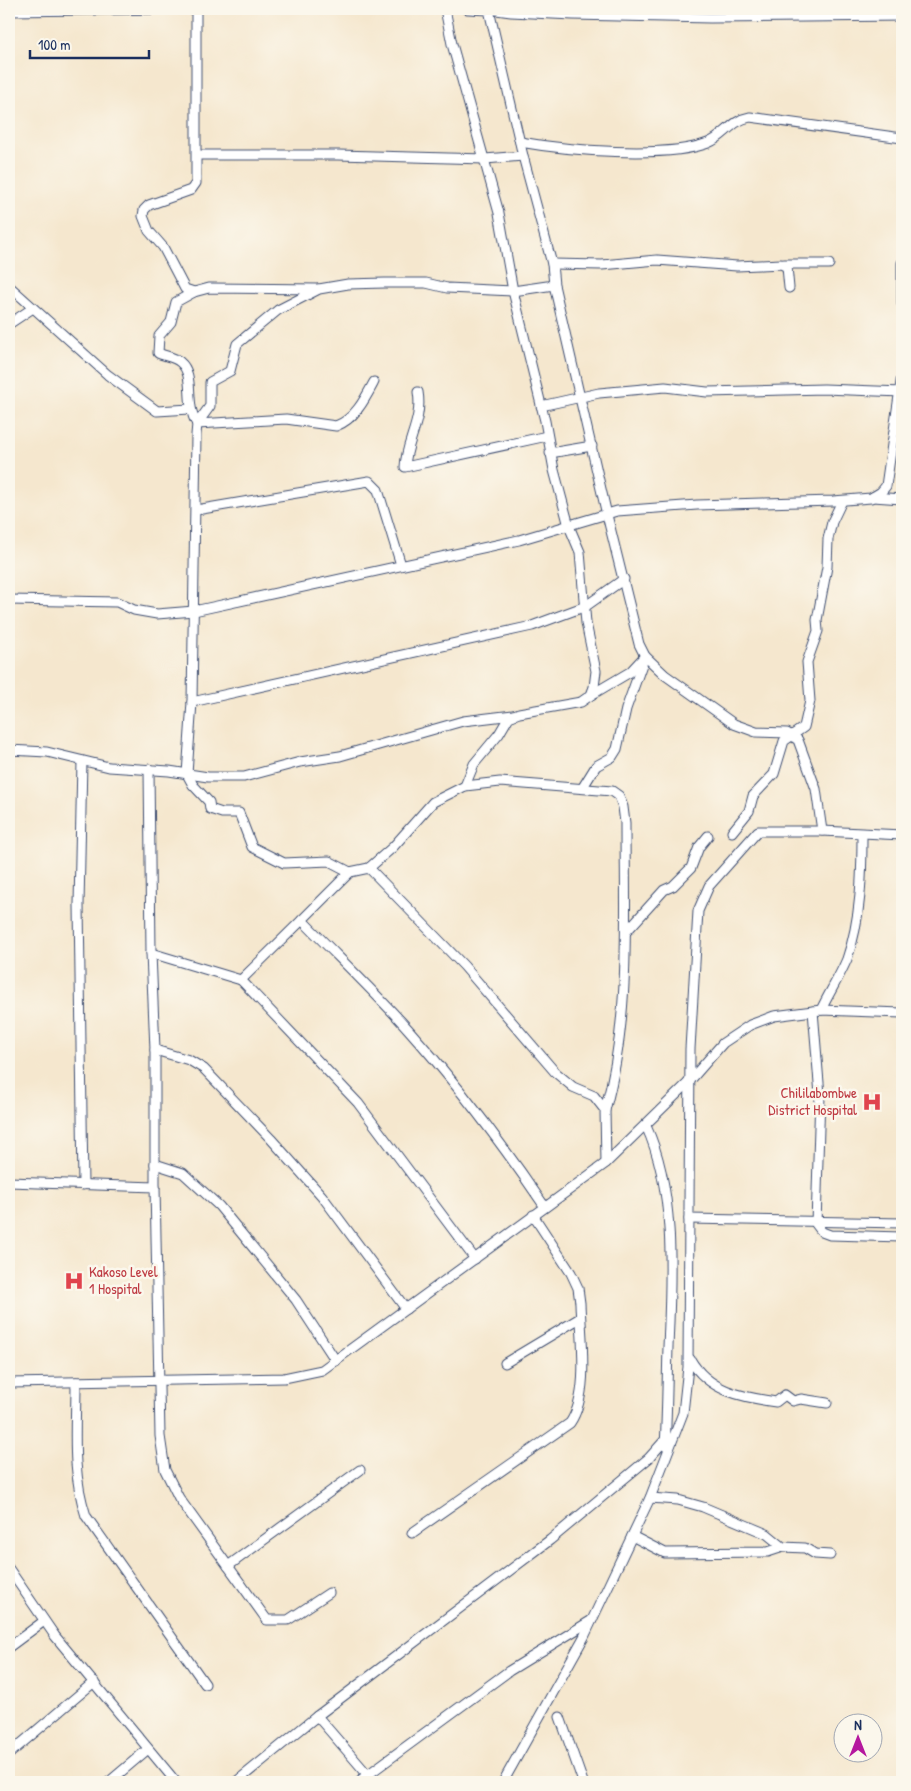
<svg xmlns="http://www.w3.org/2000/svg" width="911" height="1791" viewBox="0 0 911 1791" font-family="'Patrick Hand',sans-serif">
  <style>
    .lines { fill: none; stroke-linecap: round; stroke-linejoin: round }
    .minor-casing { stroke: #3c4b6f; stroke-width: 11 }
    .minor { stroke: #fff; stroke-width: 9 }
    .labels { text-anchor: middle; stroke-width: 5; stroke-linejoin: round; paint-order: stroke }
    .health-label { font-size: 15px; fill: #be3a42; stroke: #fbf7ec; text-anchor: end }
  </style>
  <rect width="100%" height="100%" fill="#fbf7ec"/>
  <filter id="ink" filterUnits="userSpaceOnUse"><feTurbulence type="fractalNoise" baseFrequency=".02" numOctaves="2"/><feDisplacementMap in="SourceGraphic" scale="10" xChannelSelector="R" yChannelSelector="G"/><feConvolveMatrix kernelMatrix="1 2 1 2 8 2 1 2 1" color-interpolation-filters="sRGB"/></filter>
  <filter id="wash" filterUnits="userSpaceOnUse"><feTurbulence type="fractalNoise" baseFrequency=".0096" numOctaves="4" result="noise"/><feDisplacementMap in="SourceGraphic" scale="20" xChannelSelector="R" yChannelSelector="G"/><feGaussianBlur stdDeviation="1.12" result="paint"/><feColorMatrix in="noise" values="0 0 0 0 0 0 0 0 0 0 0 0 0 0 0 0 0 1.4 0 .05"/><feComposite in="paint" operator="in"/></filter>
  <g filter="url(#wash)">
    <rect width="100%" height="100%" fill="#f5e7ce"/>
  </g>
  <g filter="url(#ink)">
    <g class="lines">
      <defs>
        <g id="minor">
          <path d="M196 9V183L191 190 149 205 144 210 143 216 149 231 163 247 185 289 194 292 176 302 171 322 159 336 158 353C164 356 175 357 180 362 196 375 184 404 197 424"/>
          <path d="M445 9 452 44 499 213 513 291 545 421 554 470 569 526 580 552 586 623 596 671 594 687 591 695 581 702 519 713 509 717 499 734 474 764 465 786"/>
          <path d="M467 9 489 10 523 156 552 264 554 285 607 515 639 644 645 656 665 675 734 724 756 732 787 733 798 740 816 789 822 831 902 835"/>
          <path d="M489 9 511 12 573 15 710 18 902 16"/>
          <path d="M9 11 171 9"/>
          <path d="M520 142C565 150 666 159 708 143 724 137 732 120 750 117L902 138"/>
          <path d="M197 155H338L485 159 523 156"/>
          <path d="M902 263V304"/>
          <path d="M552 264 602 265 657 260 737 266 781 264 787 267 789 288"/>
          <path d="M784 264H829"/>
          <path d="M9 286 108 375 157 411 190 409"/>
          <path d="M194 292 209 288 318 289"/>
          <path d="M9 324 33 308"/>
          <path d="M418 392C423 421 406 441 405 467L547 436"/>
          <path d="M541 406 599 393 665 387 707 392 824 389 902 392"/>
          <path d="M197 424 286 419 336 426C355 419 365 399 374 382"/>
          <path d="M550 453 592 446"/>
          <path d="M873 497 902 499"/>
          <path d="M196 510 369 481 378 490 401 565"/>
          <path d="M9 600 117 602 134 610 157 614 194 611 519 540 617 511 697 505 833 501 871 498 881 492 886 486 902 375"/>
          <path d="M591 695 630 672 643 658"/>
          <path d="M192 702 532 626 586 606 624 579"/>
          <path d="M9 750 47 752 109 767 169 771 208 777H244L300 762 340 756 463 721 513 715"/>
          <path d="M82 761 79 905 83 1185"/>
          <path d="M149 769 151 953 155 1050V1187L160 1436 165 1470 179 1498 267 1620H288L329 1593"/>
          <path d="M583 787 596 766 612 757 617 749 626 709 645 656"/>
          <path d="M732 832 749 811 753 796 774 774 784 741 804 727 810 701 807 662 818 631 817 620 827 567 828 539 832 522 842 501"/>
          <path d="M369 868 393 847 433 802 465 786 500 782 612 791 619 796 623 807 625 823C625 917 631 1018 605 1110"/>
          <path d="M350 872 329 861 284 863 252 847 239 813H222L210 809 209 802 193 785 187 774 192 702 196 435 197 424 210 406V382L230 371 237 344 278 310 319 289 348 284 385 283H426L447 288 513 291 554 285"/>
          <path d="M302 920 350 872 369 868 464 966 555 1072 573 1087 594 1096 605 1110 606 1163"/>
          <path d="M626 932 664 890 673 886 691 868 699 847 708 836"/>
          <path d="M151 953 241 980 302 920C337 956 374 991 408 1029 458 1085 503 1145 545 1207"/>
          <path d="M241 980 358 1103 475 1259"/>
          <path d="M821 1010C829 993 840 976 847 959 861 919 862 875 862 834"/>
          <path d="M813 1011 820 1095 816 1224 822 1232 830 1235 902 1237"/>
          <path d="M155 1050 189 1060 204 1069 271 1139 322 1196 406 1309"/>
          <path d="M646 1126C676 1190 671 1277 668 1347 667 1380 667 1413 665 1446"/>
          <path d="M155 1164 183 1173 219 1206 296 1300 336 1361"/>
          <path d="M9 1182 155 1187"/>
          <path d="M689 1219 902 1223"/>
          <path d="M690 1359C708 1391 742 1397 776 1402L785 1395 793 1401 801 1399 827 1403"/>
          <path d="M505 1363 580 1318"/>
          <path d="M76 1382C76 1430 71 1470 86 1516L205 1684"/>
          <path d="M9 1383 284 1378 322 1370 606 1163 687 1084 723 1043 750 1025 774 1016 821 1010 902 1013"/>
          <path d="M650 1498 678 1500 703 1507 767 1534 783 1547 805 1548 815 1554 830 1555"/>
          <path d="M412 1533 570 1423C590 1394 581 1338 580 1303L578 1288 571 1273 533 1215"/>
          <path d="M632 1536 665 1553 768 1552 783 1547"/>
          <path d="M228 1566 360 1470"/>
          <path d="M9 1569 55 1636 176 1782"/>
          <path d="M9 1647 44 1621"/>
          <path d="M317 1716 550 1540 649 1458 665 1440"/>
          <path d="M560 1717 583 1782"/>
          <path d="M9 1754 94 1682"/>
          <path d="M109 1782 148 1749"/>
          <path d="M236 1782 317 1716 374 1782"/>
          <path d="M358 1782 509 1671 592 1620"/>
          <path d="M503 1782 584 1637 650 1498 683 1413 688 1367 690 1049 698 911 709 886 758 831H822"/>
        </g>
      </defs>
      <use href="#minor" class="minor-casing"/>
      <use href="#minor" class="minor"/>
    </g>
  </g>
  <defs>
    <symbol id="hospital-bare" viewBox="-9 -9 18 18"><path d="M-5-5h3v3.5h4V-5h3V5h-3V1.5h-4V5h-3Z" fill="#e0444e" stroke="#fbf7ec" stroke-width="2.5" paint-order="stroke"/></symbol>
  </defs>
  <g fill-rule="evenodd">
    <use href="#hospital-bare" x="858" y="1088" width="28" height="28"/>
    <use href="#hospital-bare" x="60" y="1267" width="28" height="28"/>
  </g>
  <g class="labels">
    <g class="health-label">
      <text x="857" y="1098">Chililabombwe<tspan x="857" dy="17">District Hospital</tspan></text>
      <text x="89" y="1277" text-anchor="start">Kakoso Level<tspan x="89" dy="17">1 Hospital</tspan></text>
    </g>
  </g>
  <rect width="911" height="1791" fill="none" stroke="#fbf7ec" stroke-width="30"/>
  <g transform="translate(858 1738)"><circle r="24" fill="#fbf7ec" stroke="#a1a7b3"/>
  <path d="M0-4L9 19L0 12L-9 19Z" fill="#b5179e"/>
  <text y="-8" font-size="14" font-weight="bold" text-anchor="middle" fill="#1b2f5e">N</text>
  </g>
  <path d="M30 50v8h119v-8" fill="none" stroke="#1b2f5e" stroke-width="2.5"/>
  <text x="38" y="50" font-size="15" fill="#1b2f5e" stroke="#fbf7ec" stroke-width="4" paint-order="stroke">100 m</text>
</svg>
